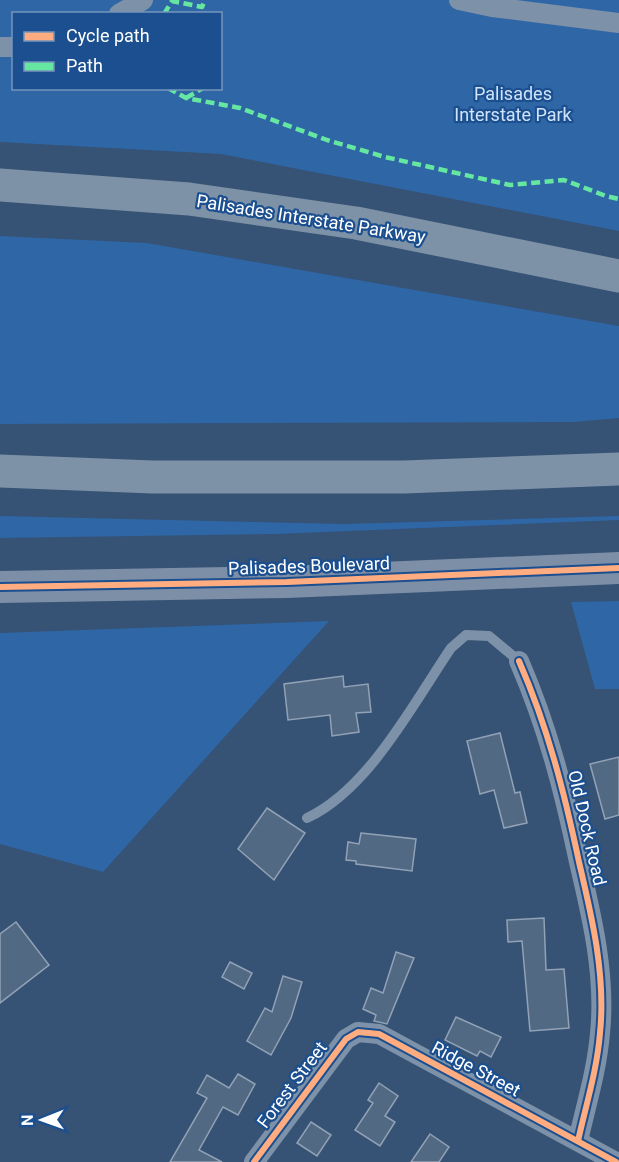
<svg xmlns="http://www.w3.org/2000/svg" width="619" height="1162" viewBox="0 0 619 1162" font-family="Roboto,sans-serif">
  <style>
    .green { fill: #2f66a5; fill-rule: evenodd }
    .building { fill: #526984; stroke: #92a2b6; stroke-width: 1.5 }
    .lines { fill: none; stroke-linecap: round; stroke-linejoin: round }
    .lane { stroke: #7d92a8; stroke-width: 10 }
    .street { stroke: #7d92a8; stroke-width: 20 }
    .primary { stroke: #7d8ea7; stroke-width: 32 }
    .highway { stroke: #7e92a7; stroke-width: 33 }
    .quiet { stroke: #66e7a1; stroke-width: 4.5; stroke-dasharray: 9 4.5; stroke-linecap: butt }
    .cycleway-casing { stroke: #1b4f8f; stroke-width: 10 }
    .cycleway { stroke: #ffac80; stroke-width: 6 }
    .labels { text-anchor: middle; stroke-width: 4.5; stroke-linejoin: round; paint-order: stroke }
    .park-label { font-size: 18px; fill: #cfe3fa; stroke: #1b4f8f }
    .street-label { font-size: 18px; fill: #fff; stroke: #1b4f8f }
  </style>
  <rect width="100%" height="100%" fill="#365274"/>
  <g class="green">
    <path d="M0 0H619V231L221 154 0 142ZM14 14H220V88H14Z"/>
    <path d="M0 236 147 243 619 326V418L574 422 0 424Z"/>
    <path d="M0 516 345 524 619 516V520L275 534 0 538Z"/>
    <path d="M619 601V689H595L571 602Z"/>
    <path d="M329 621 103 872 0 844V633Z"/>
  </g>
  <g class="building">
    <path d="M343 676 344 687 368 684 371 712 356 713 359 732 332 736 330 715 288 720 284 684Z"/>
    <path d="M500 733 515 793 520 792 527 823 504 828 494 790 480 794 467 741Z"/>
    <path d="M619 757V815L605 819 590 764Z"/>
    <path d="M267 808 305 833 274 880 238 849Z"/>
    <path d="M361 833 416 839 412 871 356 864V861L346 860 348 842 359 844Z"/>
    <path d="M544 918 546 970 564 969 569 1028 530 1031 522 941 508 942 507 920Z"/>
    <path d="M16 922 49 965 0 1003V934Z"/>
    <path d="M396 952 414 958 387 1024 374 1021 376 1015 363 1009 371 988 383 993Z"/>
    <path d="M230 962 252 973 244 989 222 977Z"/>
    <path d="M283 976 302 982 291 1018 271 1055 247 1041 265 1008 272 1012Z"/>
    <path d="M456 1017 501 1037 491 1057 480 1051 477 1056 445 1040Z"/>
    <path d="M238 1074 255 1084 238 1115 223 1107 199 1150 222 1162H170L207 1098 197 1093 207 1075 229 1088Z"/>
    <path d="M379 1083 398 1096 385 1116 395 1122 380 1146 355 1130 373 1103 368 1100Z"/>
    <path d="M311 1122 331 1135 317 1156 297 1143Z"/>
    <path d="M430 1134 449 1147 439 1162H411Z"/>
  </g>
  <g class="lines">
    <path class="lane" d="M307 818C369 789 413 704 451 648L466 635 489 636 519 661"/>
    <g class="street">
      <path d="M459 0 492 7 619 23"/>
      <path d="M119 14 143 0"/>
      <path d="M0 47H14"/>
      <path d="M519 661C548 728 564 791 579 862 592 917 606 976 600 1033 597 1070 586 1105 578 1141"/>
      <path d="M254 1162 346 1039 358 1032 379 1034 616 1162"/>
    </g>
    <path class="primary" d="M0 587 287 582 619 568"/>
    <g class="highway">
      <path d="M0 185 189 199 356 223 619 276"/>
      <path d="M0 471 153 477H404L619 469"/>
    </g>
    <g class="quiet">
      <path d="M164 14 172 1 202 7 205 0"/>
      <path d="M168 88 186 98 240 108 327 140 385 157 510 185 564 180 606 196 619 199"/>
      <path d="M186 98 203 88"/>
    </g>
    <defs>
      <g id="cycleway">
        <path d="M0 587 287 582 619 568"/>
        <path d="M519 661C548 728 564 791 579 862 592 917 606 976 600 1033 597 1070 586 1105 578 1141"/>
        <path d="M254 1162 346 1039 358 1032 379 1034 616 1162"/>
      </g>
    </defs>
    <use href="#cycleway" class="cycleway-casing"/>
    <use href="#cycleway" class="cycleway"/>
  </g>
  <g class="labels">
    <g class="park-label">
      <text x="513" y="100">Palisades<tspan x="513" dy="21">Interstate Park</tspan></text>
    </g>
    <g class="street-label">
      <text transform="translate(311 219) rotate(9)" y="6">Palisades Interstate Parkway</text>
      <text transform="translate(309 566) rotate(-2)" y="6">Palisades Boulevard</text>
      <text transform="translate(587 828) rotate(77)" y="6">Old Dock Road</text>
      <text transform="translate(476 1069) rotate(28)" y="6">Ridge Street</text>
      <text transform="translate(292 1085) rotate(-53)" y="6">Forest Street</text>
    </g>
  </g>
  <rect x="12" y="12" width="210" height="78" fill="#1b4f8f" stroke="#7695bc" stroke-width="1.5"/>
  <rect x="24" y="32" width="30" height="9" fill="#ffac80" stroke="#7695bc" stroke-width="1.5"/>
  <text x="66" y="42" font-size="18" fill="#ffffff">Cycle path</text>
  <rect x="24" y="62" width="30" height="9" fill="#66e7a1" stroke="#7695bc" stroke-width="1.5"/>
  <text x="66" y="72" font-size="18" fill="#ffffff">Path</text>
  <g transform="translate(42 1120) rotate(269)" stroke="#1b4f8f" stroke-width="4.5" paint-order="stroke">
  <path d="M0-4.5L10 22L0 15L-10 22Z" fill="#ffffff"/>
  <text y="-9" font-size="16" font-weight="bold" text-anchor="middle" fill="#ffffff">N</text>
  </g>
</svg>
